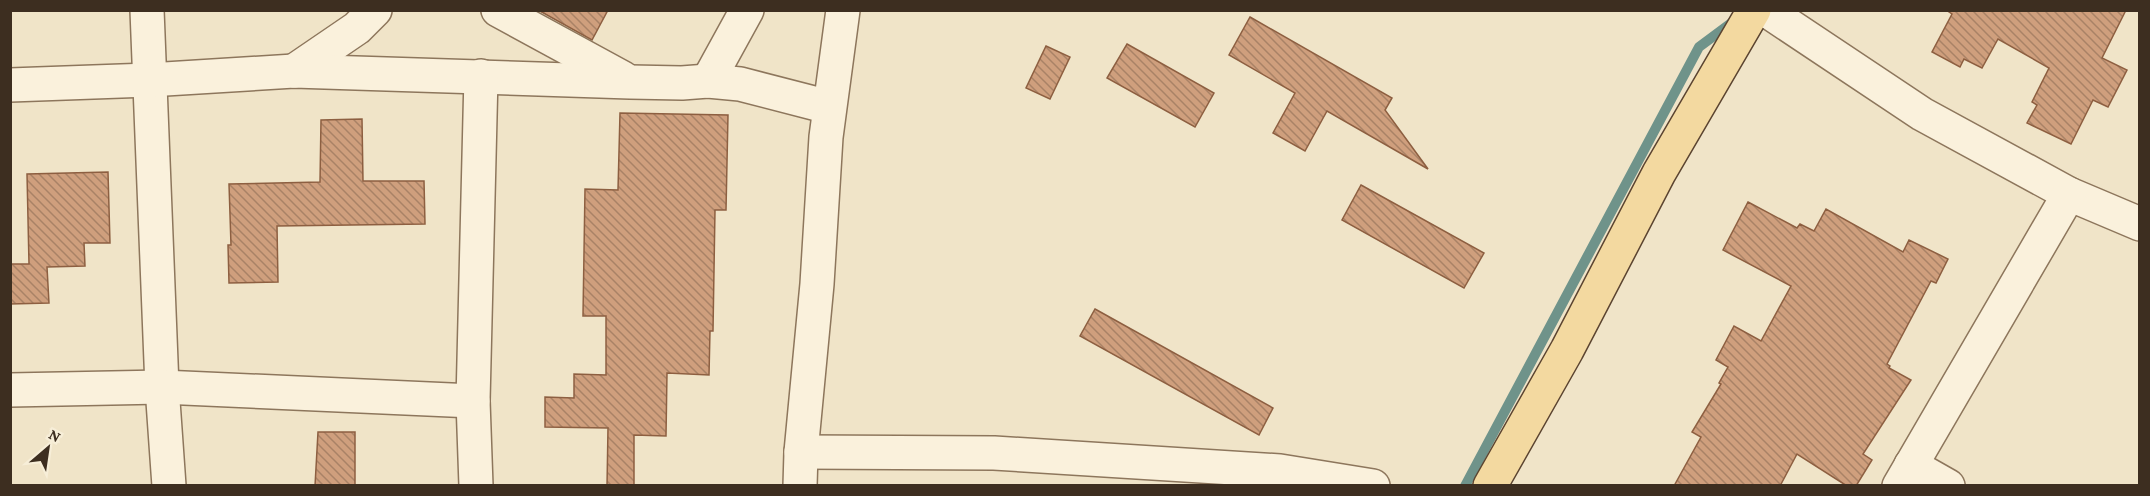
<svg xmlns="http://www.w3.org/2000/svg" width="2150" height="496" viewBox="0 0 2150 496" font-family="'Crimson Pro',serif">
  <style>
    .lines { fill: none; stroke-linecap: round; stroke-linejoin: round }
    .stream { stroke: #6f938a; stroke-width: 10 }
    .building { fill: url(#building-back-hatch); stroke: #8d5f41; stroke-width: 1.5 }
    .minor-casing { stroke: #8d765c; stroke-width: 36 }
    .major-casing { stroke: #5b4430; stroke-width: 36 }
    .minor { stroke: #faf1dc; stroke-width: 33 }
    .major { stroke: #f3d9a0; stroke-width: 33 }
  </style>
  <defs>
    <pattern id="building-back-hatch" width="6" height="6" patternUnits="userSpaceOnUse" patternTransform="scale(1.5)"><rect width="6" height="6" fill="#cf9f7d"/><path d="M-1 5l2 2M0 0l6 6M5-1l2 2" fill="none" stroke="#a98266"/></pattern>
  </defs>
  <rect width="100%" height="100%" fill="#f0e4c8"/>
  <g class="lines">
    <path class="stream" d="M1465 486 1699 47 1734 21"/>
  </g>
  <g class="building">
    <path d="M538 10H608L592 40Z"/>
    <path d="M1946 10H2126L2102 58 2127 70 2108 107 2093 100 2071 144 2027 123 2037 105 2032 102 2049 68 1998 39 1982 68 1964 59 1960 67 1932 52 1952 14Z"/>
    <path d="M1250 17 1392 98 1385 110 1428 169 1327 111 1305 151 1273 133 1295 93 1229 55Z"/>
    <path d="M1127 44 1214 93 1195 127 1107 78Z"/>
    <path d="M1046 46 1070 57 1050 99 1026 88Z"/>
    <path d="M620 113 728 115 726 210H715L713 331H710L709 375 667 373 666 436 634 435V486H607L608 428 545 427V397L574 398V374L606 375V316H583L585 189 618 190Z"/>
    <path d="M362 119 363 181H424L425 224 277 226 278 282 229 283 228 245H231L229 184 320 182 321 120Z"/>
    <path d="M108 172 110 243H84L85 266 47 267 49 303 10 304V264H29L27 174Z"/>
    <path d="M1361 185 1484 253 1464 288 1342 220Z"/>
    <path d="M1748 202 1797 228 1800 224 1814 231 1826 209 1903 252 1909 240 1948 259 1936 283 1931 281 1887 364 1890 366 1889 368 1911 380 1863 454 1872 460 1856 486H1847L1797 454 1780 486H1674L1701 437 1692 432 1721 384 1719 383 1728 367 1716 360 1734 326 1761 341 1791 286 1723 250Z"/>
    <path d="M1095 309 1273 408 1259 435 1080 336Z"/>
    <path d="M318 432H355V486H315Z"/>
  </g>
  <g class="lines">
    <defs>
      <g id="minor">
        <path d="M147 10 162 387 169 486"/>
        <path d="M498 10 623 78"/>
        <path d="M1766 10 1922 114 2069 194 2140 224"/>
        <path d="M294 71 357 28 375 10"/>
        <path d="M708 81 747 10"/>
        <path d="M10 85 149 80 294 71 630 82 682 83 708 81 740 84 829 107"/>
        <path d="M10 390 162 387 473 401"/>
        <path d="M801 452 994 453 1280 471 1373 486"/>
        <path d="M1911 465 1948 486"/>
        <path d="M476 486 473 401 481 76"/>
        <path d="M800 486 801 452 817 284 826 137 843 10"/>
        <path d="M1899 486 2069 194"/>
      </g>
      <path id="major" d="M1490 486 1567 350 1659 173 1754 10"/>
    </defs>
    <use href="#minor" class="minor-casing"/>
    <use href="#major" class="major-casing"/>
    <use href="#minor" class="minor"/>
    <use href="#major" class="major"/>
  </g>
  <rect width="2150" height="496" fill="none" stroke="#3d2e20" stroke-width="24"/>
  <g transform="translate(48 448) rotate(29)" stroke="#f7eed8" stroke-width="4.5" paint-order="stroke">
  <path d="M0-4.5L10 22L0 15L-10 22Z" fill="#3d2e20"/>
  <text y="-9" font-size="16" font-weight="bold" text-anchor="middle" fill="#3d2e20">N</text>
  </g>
</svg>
